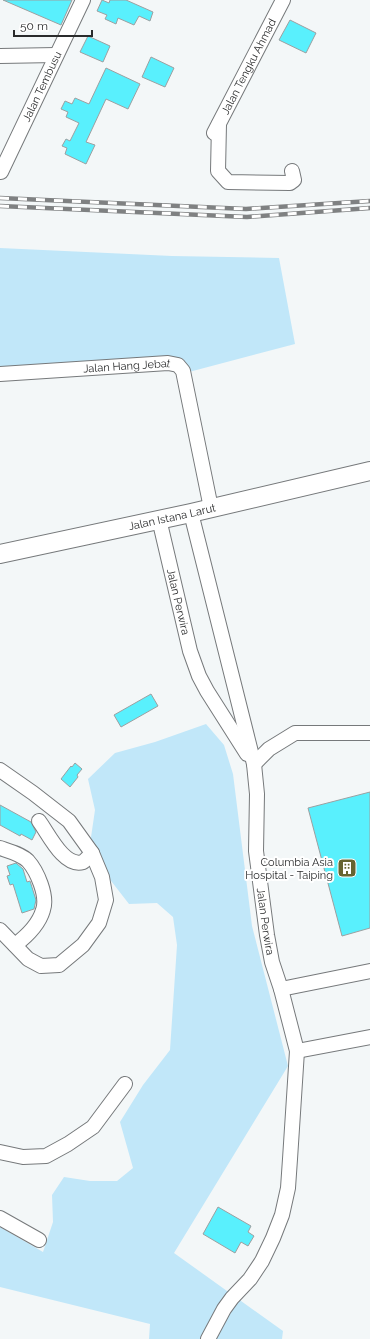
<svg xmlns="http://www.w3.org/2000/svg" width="370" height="1339" viewBox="0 0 370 1339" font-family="Raleway,sans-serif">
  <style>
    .green { fill: #c1e7f9 }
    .building { fill: #59f0fd; stroke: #9ca0a1 }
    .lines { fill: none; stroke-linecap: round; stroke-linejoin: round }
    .minor-casing { stroke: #76797b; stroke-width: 16 }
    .major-casing { stroke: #76797b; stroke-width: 20 }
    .minor { stroke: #fff; stroke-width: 14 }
    .major { stroke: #fff; stroke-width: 18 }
    .rail-casing { stroke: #7f8182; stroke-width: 4.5 }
    .rail { stroke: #fff; stroke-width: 3; stroke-dasharray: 9; stroke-linecap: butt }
    .labels { text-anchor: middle; stroke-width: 4; stroke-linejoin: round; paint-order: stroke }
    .street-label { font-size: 11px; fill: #2a2b2c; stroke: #fff }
    .poi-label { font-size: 11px; fill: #2a2b2c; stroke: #fff; text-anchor: end }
  </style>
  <rect width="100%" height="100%" fill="#f3f7f8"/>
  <g class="green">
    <path d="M0 248 172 256 279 258 295 344 189 372 186 365 0 373Z"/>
    <path d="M206 724 224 745 233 774 252 926 288 1066 174 1253 283 1331 282 1339H149L150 1324 0 1287V1227L43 1252 53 1222 52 1195 64 1177 90 1181H117L133 1168 120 1122 143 1085 170 1050 177 945 173 917 157 903 129 904 108 877 90 844 95 810 88 779 115 753 155 742Z"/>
  </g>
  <g class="building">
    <path d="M3 0H72L61 25Z"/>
    <path d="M102 0 109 3 110 0H126L153 12 150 21 139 16 134 25 118 18 116 24 105 19 107 15 97 11Z"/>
    <path d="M290 20 316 33 306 53 279 40Z"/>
    <path d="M88 36 110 46 103 62 80 52Z"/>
    <path d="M151 57 174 68 165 87 142 77Z"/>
    <path d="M106 68 140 84 128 109 106 99 86 142 95 145 86 164 65 154 67 148 62 146 66 139 70 141 79 123 66 117 68 112 61 109 65 101 72 104 75 98 89 104Z"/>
    <path d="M151 694 158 706 121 727 114 715Z"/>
    <path d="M75 763 82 769 77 775 78 777 70 787 61 779 71 766 72 767Z"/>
    <path d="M370 792V928L342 936 308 808Z"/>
    <path d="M0 805 31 822 36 832 32 840 21 834 20 836 0 825Z"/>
    <path d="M16 863 23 869 27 882 30 881 36 900 34 909 22 913 13 884 10 885 7 876 10 875 7 866Z"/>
    <path d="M218 1207 251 1226 248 1232 254 1236 248 1246 241 1242 235 1253 203 1234Z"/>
  </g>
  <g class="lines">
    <defs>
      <g id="minor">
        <path d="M0 56 56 55"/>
        <path d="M219 124 218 171 228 182 290 183 294 180 292 171"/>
        <path id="s1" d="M214 133 283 0"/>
        <path id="s2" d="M1 172 83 0"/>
        <path id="s3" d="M0 374 168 363 178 365 183 371 211 508"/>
        <path id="s4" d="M191 513 254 764 257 794 256 851 267 935 272 962 281 989 297 1051 290 1159 288 1188 282 1215 273 1238 262 1261 250 1279 232 1298 224 1309 208 1339"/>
        <path id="s5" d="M159 519 190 651 199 676 207 691 247 754"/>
        <path d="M254 764 269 749 295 733H370"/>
        <path d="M0 770 33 793 69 821 92 853 102 877 106 900 99 923 83 945 59 965 41 966 28 959 0 930"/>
        <path d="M39 821C48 833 64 868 83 862 86 860 89 856 92 853"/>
        <path d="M0 848C9 851 21 854 28 861 37 871 48 896 43 910 39 924 27 936 15 945"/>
        <path d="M281 989 370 971"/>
        <path d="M297 1051 370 1037"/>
        <path d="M0 1152 23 1157 46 1156 68 1144 93 1127 125 1084"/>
        <path d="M0 1218 39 1240"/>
      </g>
      <g id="major">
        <path id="s6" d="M0 554 191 513 370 471"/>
      </g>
    </defs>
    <use href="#minor" class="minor-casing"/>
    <use href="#major" class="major-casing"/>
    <use href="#minor" class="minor"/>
    <use href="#major" class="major"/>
    <defs>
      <g id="rail">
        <path d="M0 198 246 209 370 201"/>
        <path d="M0 206 247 217 370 208"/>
      </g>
    </defs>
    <use href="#rail" class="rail-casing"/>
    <use href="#rail" class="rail"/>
  </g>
  <defs>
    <symbol id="building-square" viewBox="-11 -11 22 22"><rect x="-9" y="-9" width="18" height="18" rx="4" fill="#666431" stroke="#fff"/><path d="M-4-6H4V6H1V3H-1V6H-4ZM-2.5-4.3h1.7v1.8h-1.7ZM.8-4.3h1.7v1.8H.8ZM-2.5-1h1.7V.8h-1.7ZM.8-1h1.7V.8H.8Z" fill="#fff"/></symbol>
  </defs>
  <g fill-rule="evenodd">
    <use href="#building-square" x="336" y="857" width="22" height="22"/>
  </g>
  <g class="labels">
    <g class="street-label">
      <text dy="4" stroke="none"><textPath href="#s1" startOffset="75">Jalan Tengku Ahmad</textPath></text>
      <text dy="4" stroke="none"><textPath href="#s2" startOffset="95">Jalan Tembusu</textPath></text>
      <text dy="4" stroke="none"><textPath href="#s3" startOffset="127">Jalan Hang Jebat</textPath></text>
      <text dy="4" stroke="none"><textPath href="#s6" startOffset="176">Jalan Istana Larut</textPath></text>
      <text dy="4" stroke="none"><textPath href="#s5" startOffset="85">Jalan Perwira</textPath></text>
      <text dy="4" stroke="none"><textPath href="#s4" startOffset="417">Jalan Perwira</textPath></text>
    </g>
    <g class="poi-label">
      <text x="333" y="866">Columbia Asia<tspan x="333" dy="13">Hospital - Taiping</tspan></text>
    </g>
  </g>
  <path d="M14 30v6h78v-6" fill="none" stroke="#2a2b2c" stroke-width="2"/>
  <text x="20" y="30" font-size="12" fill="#2a2b2c" stroke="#ffffff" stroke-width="3" paint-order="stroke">50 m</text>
</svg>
